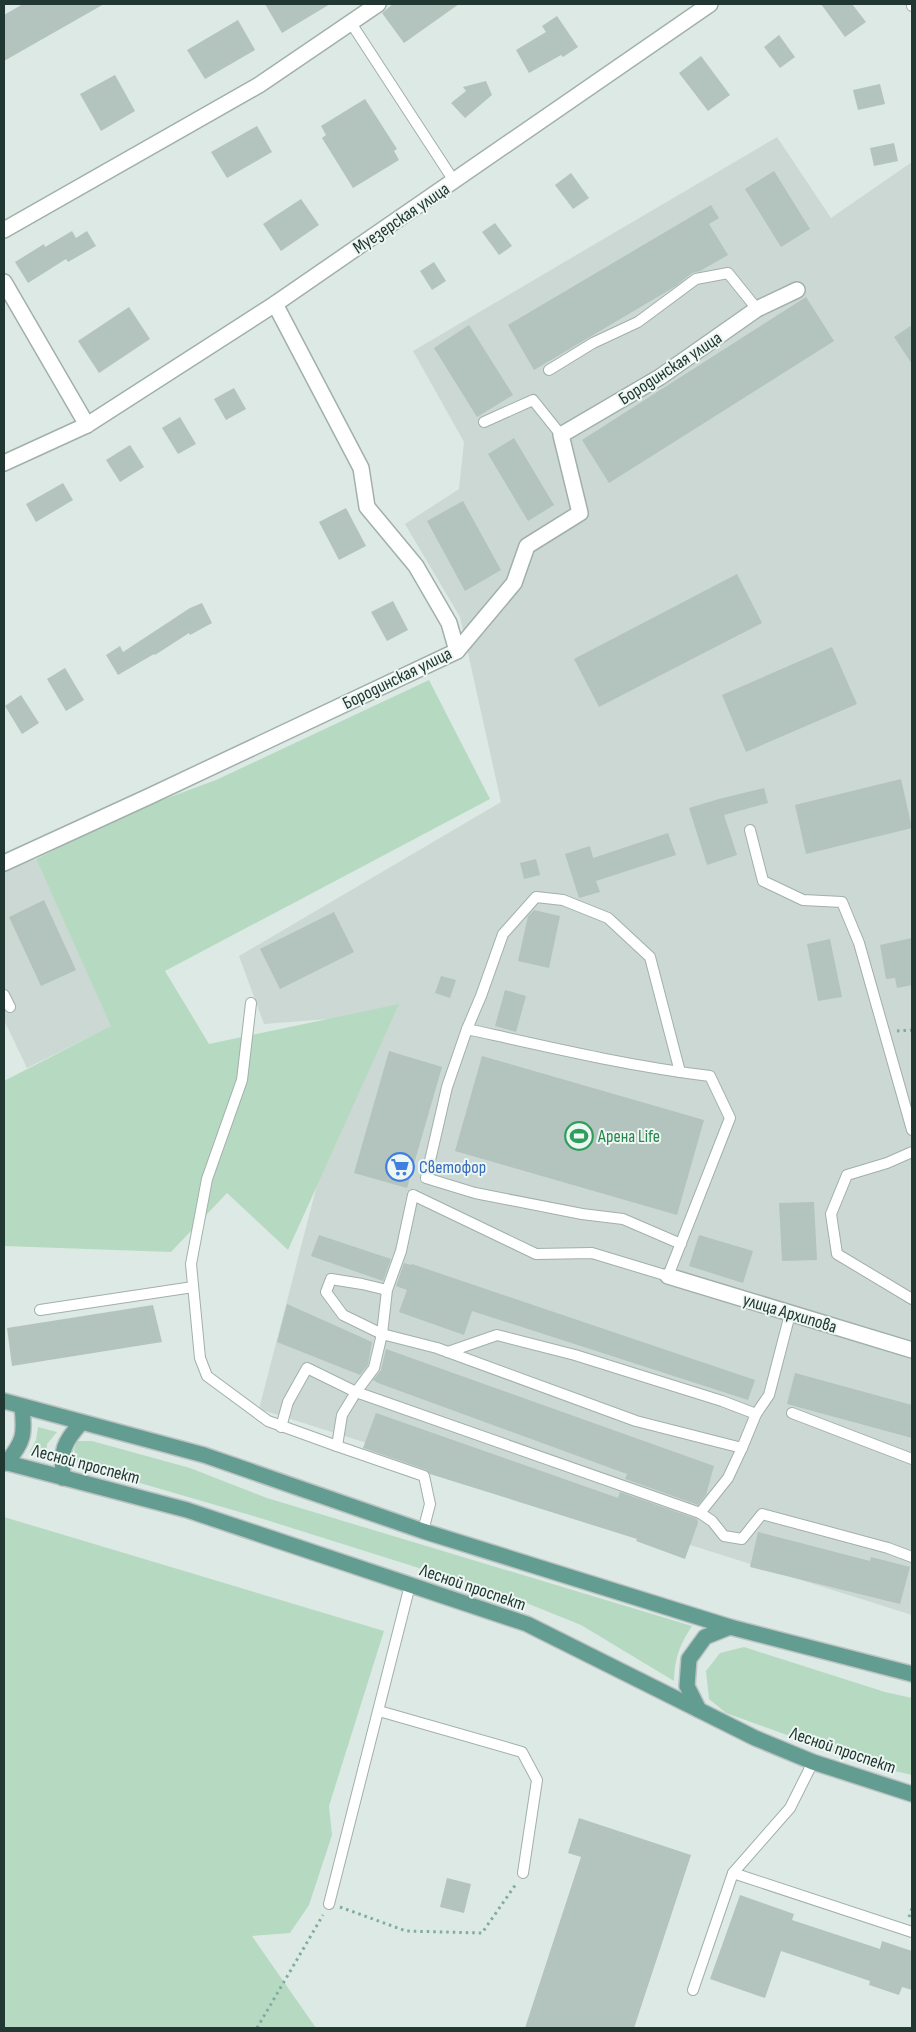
<svg xmlns="http://www.w3.org/2000/svg" width="916" height="2032" viewBox="0 0 916 2032" font-family="'Sofia Sans Condensed',sans-serif">
  <style>
    .built { fill: #ccd8d3 }
    .green { fill: #b6dac1 }
    .building { fill: #b3c3bd }
    .lines { fill: none; stroke-linecap: round; stroke-linejoin: round }
    .service-casing { stroke: #a1b0ab; stroke-width: 12 }
    .minor-casing { stroke: #a1b0ab; stroke-width: 18 }
    .primary-casing { stroke: #bcc3c2; stroke-width: 18 }
    .path { stroke: #7eac9f; stroke-width: 3; stroke-dasharray: 2.5 4; stroke-linecap: butt }
    .service { stroke: #fff; stroke-width: 10 }
    .minor { stroke: #fff; stroke-width: 15 }
    .primary { stroke: #639d91; stroke-width: 15 }
    .labels { text-anchor: middle; stroke-width: 4; stroke-linejoin: round; paint-order: stroke }
    .street-label { font-size: 18px; fill: #203732; stroke: #edf6f2 }
    .leisure-label { font-size: 18px; fill: #27864d; stroke: #edf6f2; text-anchor: start }
    .shop-label { font-size: 18px; fill: #366cbe; stroke: #edf6f2; text-anchor: start }
  </style>
  <rect width="100%" height="100%" fill="#dde9e4"/>
  <g class="built">
    <path d="M777 137 831 218 912 162V1615L259 1409 318 1181 380 1015 264 1024 239 956 501 802 460 617 405 524 459 489 464 442 413 351Z"/>
    <path d="M36 859 112 1026 27 1068 4 1020V871Z"/>
  </g>
  <g class="green">
    <path d="M429 680 490 799 165 971 209 1044 399 1004 288 1250 227 1193 171 1252 4 1246V1081L111 1026 36 859 135 810 216 780Z"/>
    <path d="M38 1427 57 1432 47 1444 46 1460 29 1453 36 1440Z"/>
    <path d="M77 1441H92L190 1468 267 1498 692 1626C679 1646 675 1658 674 1681L581 1625 514 1598 260 1518 78 1465 74 1450Z"/>
    <path d="M4 1517 384 1631 329 1806 332 1835 309 1905 290 1933 252 1936 316 2028H4Z"/>
    <path d="M744 1647 885 1692 912 1698V1775L873 1766 726 1713 709 1699 706 1671 720 1653Z"/>
  </g>
  <g class="building">
    <path d="M23 4H104L4 61V15Z"/>
    <path d="M265 4H330L282 33Z"/>
    <path d="M393 4H459L404 43 382 13Z"/>
    <path d="M821 4H852L866 22 845 37Z"/>
    <path d="M557 16 578 47 563 57 561 55 529 73 516 50 546 32 542 26Z"/>
    <path d="M238 20 255 50 205 79 187 50Z"/>
    <path d="M779 35 795 57 780 68 764 47Z"/>
    <path d="M701 56 730 95 708 111 679 73Z"/>
    <path d="M115 75 135 111 101 131 80 94Z"/>
    <path d="M486 81 492 95 465 118 451 103 466 91 463 87Z"/>
    <path d="M880 84 885 104 858 110 853 90Z"/>
    <path d="M365 99 397 149 394 151 399 160 353 188 322 138 326 135 321 126Z"/>
    <path d="M257 126 272 152 227 178 211 152Z"/>
    <path d="M894 143 898 161 874 166 870 148Z"/>
    <path d="M774 171 810 229 781 247 745 189Z"/>
    <path d="M571 173 589 198 573 209 555 185Z"/>
    <path d="M301 199 319 225 281 251 263 224Z"/>
    <path d="M711 205 719 218 709 224 728 255 700 271 692 273 676 286 534 370 508 325Z"/>
    <path d="M495 223 512 246 499 255 482 232Z"/>
    <path d="M72 231 76 238 87 231 96 246 68 262 66 259 28 283 15 262 44 244 45 247Z"/>
    <path d="M434 262 446 281 432 290 420 271Z"/>
    <path d="M806 297 834 341 609 483 582 440Z"/>
    <path d="M129 307 150 339 99 373 78 341Z"/>
    <path d="M469 325 513 395 477 417 434 348Z"/>
    <path d="M912 325V364L894 337Z"/>
    <path d="M234 388 246 409 226 420 214 399Z"/>
    <path d="M180 417 196 444 178 454 162 428Z"/>
    <path d="M514 438 554 505 528 521 488 454Z"/>
    <path d="M130 445 144 467 120 482 106 460Z"/>
    <path d="M63 483 73 500 36 522 26 504Z"/>
    <path d="M463 501 501 570 465 591 427 521Z"/>
    <path d="M346 508 366 546 339 560 319 522Z"/>
    <path d="M737 574 762 623 599 707 574 659Z"/>
    <path d="M393 601 408 630 387 641 371 612Z"/>
    <path d="M202 603 212 623 190 635 189 633 155 655 154 654 118 675 106 655 120 646 123 652 190 608Z"/>
    <path d="M832 647 857 704 746 752 722 695Z"/>
    <path d="M65 668 84 700 66 711 47 679Z"/>
    <path d="M21 695 39 723 22 734 5 706Z"/>
    <path d="M901 779 912 828 806 854 795 805Z"/>
    <path d="M764 788 768 803 724 815 737 855 707 865 689 808 719 799Z"/>
    <path d="M668 833 676 855 596 881 600 892 579 898 565 854 590 846 593 858Z"/>
    <path d="M536 859 540 875 524 879 520 863Z"/>
    <path d="M44 900 76 970 41 986 9 917Z"/>
    <path d="M534 910 560 916 549 968 518 961 528 916Z"/>
    <path d="M334 912 354 952 280 989 260 949Z"/>
    <path d="M912 938V985L897 988 895 978 886 979 880 945Z"/>
    <path d="M830 939 842 997 818 1001 807 944Z"/>
    <path d="M441 976 456 980 450 998 435 993Z"/>
    <path d="M505 990 526 996 516 1032 495 1026Z"/>
    <path d="M389 1051 442 1067 407 1188 354 1173Z"/>
    <path d="M482 1056 704 1120 677 1215 455 1151Z"/>
    <path d="M814 1202 817 1260 782 1261 779 1203Z"/>
    <path d="M319 1235 391 1259 383 1281 311 1256Z"/>
    <path d="M699 1235 753 1251 743 1283 689 1266Z"/>
    <path d="M404 1263 411 1265 412 1264 755 1380 748 1400 472 1311 464 1335 399 1312 407 1290 396 1286Z"/>
    <path d="M287 1304 372 1342 368 1365 360 1375 277 1342Z"/>
    <path d="M153 1305 162 1342 12 1366 7 1328Z"/>
    <path d="M386 1349 714 1466 706 1495 698 1505 625 1479 627 1474 378 1383 373 1380 381 1370Z"/>
    <path d="M795 1373 912 1405V1438L787 1404Z"/>
    <path d="M376 1413 618 1498 620 1492 697 1519 698 1523 685 1559 636 1541 637 1539 430 1474 426 1470 363 1448Z"/>
    <path d="M758 1532 870 1561 871 1557 910 1567 900 1604 750 1567Z"/>
    <path d="M579 1818 691 1855 634 2028H525L581 1857 568 1853Z"/>
    <path d="M447 1878 471 1884 464 1913 440 1907Z"/>
    <path d="M740 1895 794 1914 792 1920 880 1949 882 1941 912 1951V1990L902 1987 899 1995 869 1985 870 1981 781 1951 765 1998 710 1979Z"/>
  </g>
  <g class="lines">
    <defs>
      <g id="service">
        <path d="M912 4V6"/>
        <path d="M351 23 454 181"/>
        <path d="M549 370 593 343 638 322 696 279 728 273 757 309"/>
        <path d="M484 422 533 400 561 435"/>
        <path d="M750 830 763 881 803 900 842 902 859 943 912 1130"/>
        <path d="M4 995 10 1007"/>
        <path d="M251 1003 242 1080 207 1179 191 1264 200 1358 207 1376 268 1421 337 1446"/>
        <path d="M467 1029 481 996 503 934 536 897 563 900 608 918 650 957 680 1072"/>
        <path d="M912 1152 887 1163 847 1175 831 1214 837 1254 912 1299"/>
        <path d="M387 1290 362 1284 331 1279 326 1292 343 1315 382 1334 387 1290 401 1251 413 1195 536 1254 592 1253 668 1276 730 1118 710 1076C628 1066 548 1047 467 1029L447 1087 426 1178 475 1193 582 1214 623 1219 681 1244"/>
        <path d="M40 1310 193 1287"/>
        <path d="M448 1352 497 1335 575 1355 722 1401 756 1414 742 1448"/>
        <path d="M792 1413 912 1459"/>
        <path d="M756 1414 769 1395 790 1314"/>
        <path d="M281 1427 288 1402 307 1368 356 1392 374 1368 382 1334 437 1348 636 1421 742 1448 728 1478 700 1513"/>
        <path d="M423 1531 430 1504 424 1476 337 1446 342 1415 356 1392 700 1513 712 1521 724 1536 742 1539 762 1514 888 1548 912 1557"/>
        <path d="M379 1711 522 1752 537 1780 523 1873"/>
        <path d="M733 1873 912 1932"/>
        <path d="M329 1904 410 1585"/>
        <path d="M693 1990 733 1873 790 1808 813 1762"/>
      </g>
      <g id="minor">
        <path d="M4 230 259 85 378 4"/>
        <path d="M4 282 87 425"/>
        <path d="M275 304 361 468 367 507 416 566 449 623 457 651"/>
        <path d="M4 463 87 425 275 304 710 4"/>
        <path d="M4 863 150 796 457 651 514 583 527 546 580 513 561 435 660 377 757 309 797 290"/>
        <path d="M668 1276 912 1350"/>
      </g>
      <g id="primary">
        <path d="M4 1401 204 1455 423 1531 730 1627 912 1674"/>
        <path d="M4 1462 187 1510 527 1624 755 1738 813 1762 912 1794"/>
        <path d="M6 1463C24 1442 25 1434 22 1407"/>
        <path d="M63 1478C61 1450 63 1443 81 1423"/>
        <path d="M699 1710 687 1686 689 1659 705 1637 730 1627"/>
      </g>
    </defs>
    <use href="#service" class="service-casing"/>
    <use href="#minor" class="minor-casing"/>
    <use href="#primary" class="primary-casing"/>
    <g class="path">
      <path d="M897 1031 912 1030"/>
      <path d="M340 1907 406 1931 482 1933 516 1884"/>
      <path d="M909 1917 912 1908"/>
      <path d="M257 2028 323 1915"/>
    </g>
    <use href="#service" class="service"/>
    <use href="#minor" class="minor"/>
    <use href="#primary" class="primary"/>
  </g>
  <defs>
    <symbol id="stadium-ring" viewBox="-11 -11 22 22"><circle r="9.5" fill="#edf6f2" stroke="#2e9e5b" stroke-width="1.5"/><path d="M0-5a6.5 5 0 1 0 0 10a6.5 5 0 1 0 0-10ZM-3.5-1.8h7v3.6h-7Z" fill="#2e9e5b"/></symbol>
    <symbol id="supermarket-ring" viewBox="-11 -11 22 22"><circle r="9.5" fill="#edf6f2" stroke="#3f7fe0" stroke-width="1.5"/><path d="M-6-5.5h2.5l.6 2H6L4.5 2H-2.5L-4.4-4H-6ZM-1.5 3.2a1.3 1.3 0 1 0 .1 0ZM3 3.2a1.3 1.3 0 1 0 .1 0Z" fill="#3f7fe0"/></symbol>
  </defs>
  <g fill-rule="evenodd">
    <use href="#stadium-ring" x="563" y="1120" width="32" height="32"/>
    <use href="#supermarket-ring" x="384" y="1151" width="32" height="32"/>
  </g>
  <g class="labels">
    <g class="street-label">
      <text transform="translate(401 218) rotate(-34)" y="6">Муезерская улица</text>
      <text transform="translate(670 368) rotate(-33)" y="6">Бородинская улица</text>
      <text transform="translate(397 678) rotate(-26)" y="6">Бородинская улица</text>
      <text transform="translate(790 1313) rotate(17)" y="6">улица Архипова</text>
      <text transform="translate(86 1464) rotate(15)" y="6">Лесной проспект</text>
      <text transform="translate(473 1587) rotate(19)" y="6">Лесной проспект</text>
      <text transform="translate(843 1750) rotate(19)" y="6">Лесной проспект</text>
    </g>
    <g class="leisure-label">
      <text x="598" y="1142">Арена Life</text>
    </g>
    <g class="shop-label">
      <text x="419" y="1173">Светофор</text>
    </g>
  </g>
  <rect width="916" height="2032" fill="none" stroke="#203732" stroke-width="10"/>
</svg>
